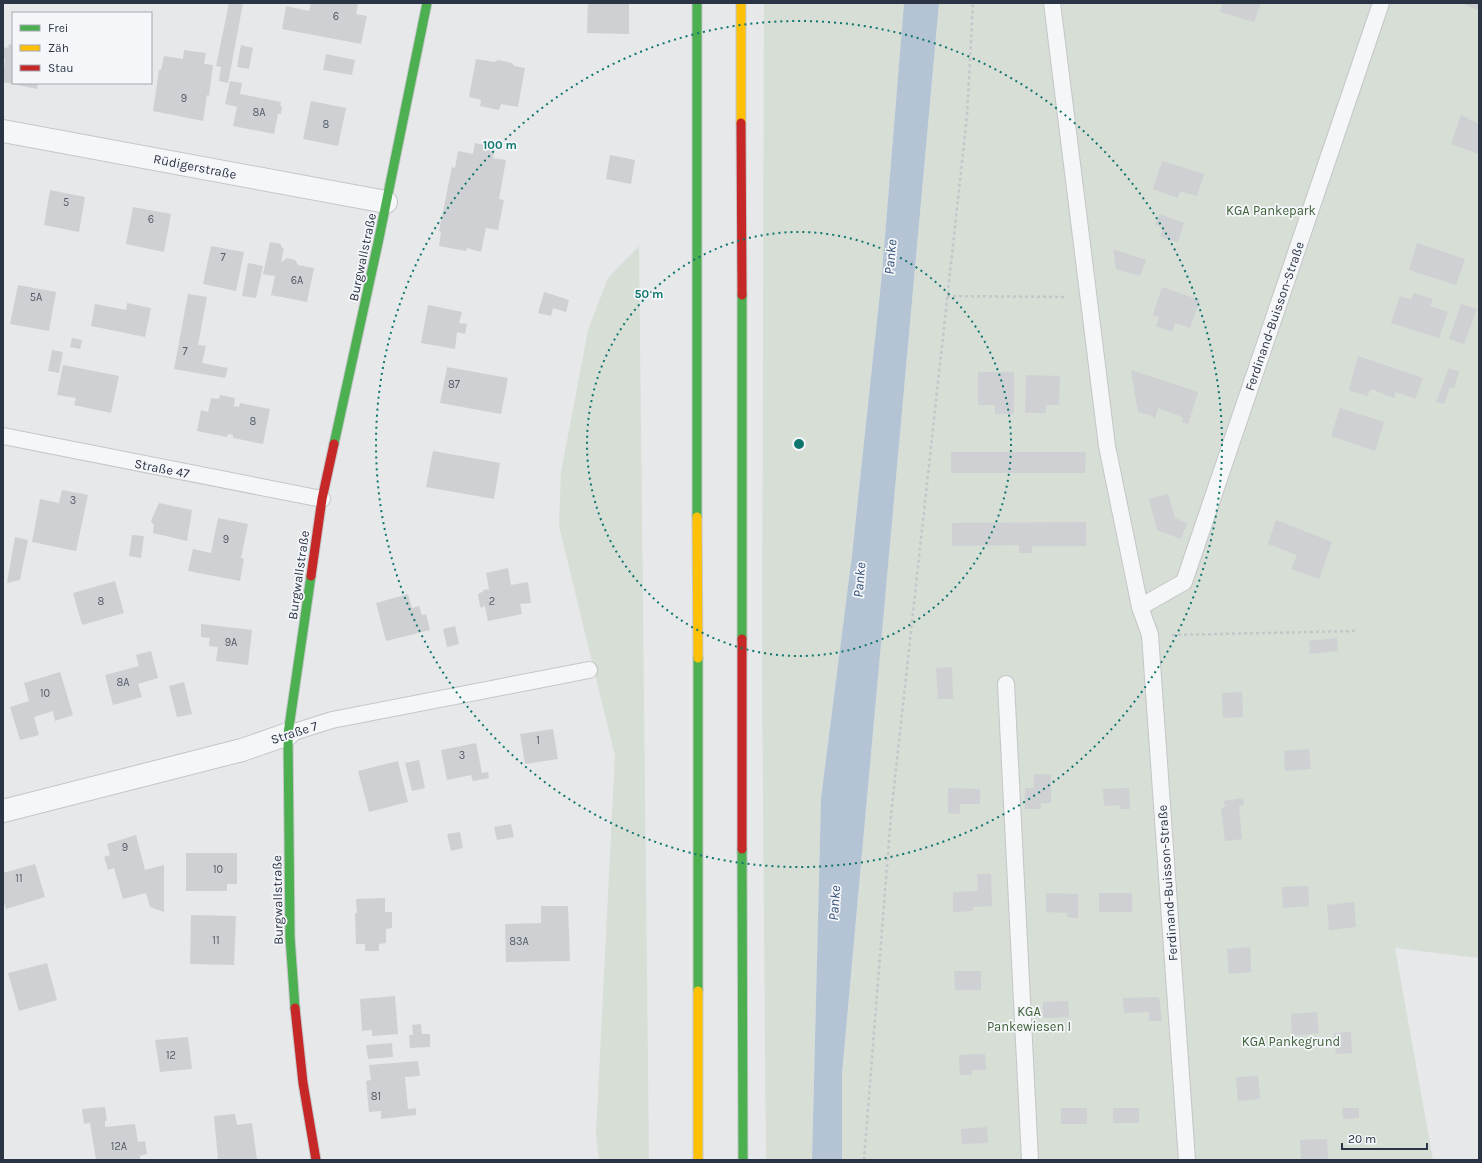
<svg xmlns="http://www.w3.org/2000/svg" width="1482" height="1163" viewBox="0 0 1482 1163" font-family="Karla,sans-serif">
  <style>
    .green { fill: #d6ded6 }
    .water { fill: #b4c4d5 }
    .building { fill: #ced0d3 }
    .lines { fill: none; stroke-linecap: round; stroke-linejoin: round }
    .lane-casing { stroke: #c4c6c8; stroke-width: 18 }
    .street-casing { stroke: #c4c6c8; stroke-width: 24 }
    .fast-casing { stroke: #c4c6c8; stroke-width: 11 }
    .slow-casing { stroke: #c4c6c8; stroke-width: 11 }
    .jam-casing { stroke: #c4c6c8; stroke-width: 11 }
    .path { stroke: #c5c6ca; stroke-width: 2.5; stroke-dasharray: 3 3; stroke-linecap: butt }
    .lane { stroke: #f5f6f7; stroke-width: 16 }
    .street { stroke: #f5f6f7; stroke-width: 22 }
    .fast { stroke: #4caf50; stroke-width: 9 }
    .slow { stroke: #ffc107; stroke-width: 9 }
    .jam { stroke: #c62828; stroke-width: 9 }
    .ring { fill: none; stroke: #0f766e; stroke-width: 2; stroke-dasharray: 2 4 }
    .labels { text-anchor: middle; stroke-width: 3.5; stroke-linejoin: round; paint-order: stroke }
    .number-label { font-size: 11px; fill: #545c69 }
    .street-label { font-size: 13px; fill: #2b3445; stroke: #f4f6f9 }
    .park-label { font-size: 13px; fill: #3f6138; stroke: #f4f6f9 }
    .water-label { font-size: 14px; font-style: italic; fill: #34527a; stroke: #f4f6f9 }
    .centre { fill: #0f766e; stroke: #f4f6f9; stroke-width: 2 }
    .ring-label { font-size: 12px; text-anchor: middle; font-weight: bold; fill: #0f766e; stroke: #f4f6f9; stroke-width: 3.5; stroke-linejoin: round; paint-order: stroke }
  </style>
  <rect width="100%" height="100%" fill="#e6e8ea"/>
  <g class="green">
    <path d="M764 3H904L882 273 852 555 821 798 812 1160H766L762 676Z"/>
    <path d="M939 3H1479V958L1395 948 1433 1160H842V1074Z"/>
    <path d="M639 246 649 1160H599L596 1135 615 756 559 526 561 473 588 330 608 278Z"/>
  </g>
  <path class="water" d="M904 3H939L842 1074V1160H812L821 798 852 555 882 273Z"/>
  <g class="building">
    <path d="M229 3H243L228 83 219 81 221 67 216 66Z"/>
    <path d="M311 3H358L356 14 367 16 361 44 282 29 286 6 309 11Z"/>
    <path d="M588 3H629V34L587 33Z"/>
    <path d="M1223 3H1261L1254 22 1220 12Z"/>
    <path d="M1465 3H1479V10L1465 5Z"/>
    <path d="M9 44 13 45V83H38L37 89 3 82 5 59H3V47L8 48Z"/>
    <path d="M241 45 253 48 249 69 237 67Z"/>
    <path d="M184 50 206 53 204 64 213 65 209 96 207 95 203 121 153 111 159 70H161L164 56 183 59Z"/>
    <path d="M326 54 355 60 352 75 323 70Z"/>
    <path d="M476 59 494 62 498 60 512 63 514 66 525 68 518 107 501 104 499 110 480 106 481 100 469 97Z"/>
    <path d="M230 81 242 83 240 94 281 102 280 105 282 107 281 114H278L274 134 233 126 237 107 225 104Z"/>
    <path d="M311 101 346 108 338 146 303 139Z"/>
    <path d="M1461 115 1479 124V154L1451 144Z"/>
    <path d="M475 143 495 147 493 158 506 160 499 199 504 200 498 230 486 228 481 252 467 248 466 251 439 246 441 232 439 231 452 167 455 168 458 151 473 154Z"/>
    <path d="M610 155 635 160 631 184 606 179Z"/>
    <path d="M1162 161 1204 174 1197 196 1180 191 1178 198 1153 189Z"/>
    <path d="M50 190 85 197 79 232 44 225Z"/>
    <path d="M133 207 171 214 164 252 126 244Z"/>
    <path d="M1160 214 1184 223 1178 242 1160 237 1163 228 1155 225Z"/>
    <path d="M270 242 281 244V247L284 248 281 262 287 258 295 260 298 265 314 268 307 302 271 295 275 276 263 274Z"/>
    <path d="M1417 243 1465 259 1456 285 1409 270Z"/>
    <path d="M211 246 244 252 236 291 203 284Z"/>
    <path d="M1113 249 1146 260 1140 276 1116 269Z"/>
    <path d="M248 263 263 266 256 298 242 296Z"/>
    <path d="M18 285 56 292 49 331 10 324Z"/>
    <path d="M1162 287 1200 300 1190 328 1175 323 1172 332 1156 326 1159 317 1153 315Z"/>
    <path d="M544 292 569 300 566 312 553 308 551 316 538 313Z"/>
    <path d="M1414 293 1433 299 1430 306 1448 312 1439 338 1391 323 1400 296 1411 300Z"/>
    <path d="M188 294 207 297 198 345 206 346 202 363 228 368 225 378 174 369Z"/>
    <path d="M127 303 151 308 145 337 91 326 95 304 126 310Z"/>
    <path d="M1461 304 1477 309 1464 344 1449 339Z"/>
    <path d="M428 305 462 312 459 323 467 324 465 334 457 332 455 349 421 343Z"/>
    <path d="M72 338 82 340 80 349 70 347Z"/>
    <path d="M52 350 63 352 59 373 48 371Z"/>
    <path d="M1358 356 1423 378 1415 399 1396 392 1394 398 1371 389 1367 396 1349 390Z"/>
    <path d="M63 365 119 376 111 413 74 405 76 398 57 395Z"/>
    <path d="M447 367 508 378 501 414 440 403Z"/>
    <path d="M1449 368 1459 372 1454 388 1450 387 1444 404 1436 402Z"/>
    <path d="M1131 370 1198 392 1188 424 1182 422 1183 417 1158 408 1155 418H1153V416L1138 412Z"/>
    <path d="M978 372H1014V414H995V405H978Z"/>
    <path d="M1026 375 1060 376 1059 405H1046V413H1025Z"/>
    <path d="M220 395 235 398 234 406 239 407 240 403 270 409 263 444 233 438V435L228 434 227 437 197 431 201 410 208 412 211 398 219 399Z"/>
    <path d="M1340 408 1384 422 1375 451 1331 436Z"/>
    <path d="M433 451 500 463 494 499 426 487Z"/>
    <path d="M951 452H1086L1085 473H951Z"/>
    <path d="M62 490 88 495 76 551 32 542 40 499 59 503Z"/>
    <path d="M1168 494 1175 518 1187 523 1181 539 1157 530 1149 499Z"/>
    <path d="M159 503 192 510 187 541 153 533 154 525 151 521Z"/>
    <path d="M218 518 248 524 241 558 244 559 240 581 188 571 193 549 211 553Z"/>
    <path d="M1276 520 1332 542 1319 579 1291 569 1297 555 1268 544Z"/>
    <path d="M1086 522V546H1032V553H1019V545L952 546V523Z"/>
    <path d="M132 535 144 536 141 558 129 556Z"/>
    <path d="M15 537 28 540 20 580 7 583Z"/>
    <path d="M508 568 511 585 528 582 531 603 520 604 522 614 488 621 485 606 481 608 480 606 478 595 479 593 483 592V590L489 589 486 573Z"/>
    <path d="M115 581 124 613 82 625 73 593Z"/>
    <path d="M408 594 412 608 419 606 422 615 426 614 430 630 386 641 376 603Z"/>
    <path d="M201 624 252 630 248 665 216 661 218 647 209 646 210 638 201 637Z"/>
    <path d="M455 626 459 644 447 647 443 629Z"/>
    <path d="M1337 638 1338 651 1310 654 1309 641Z"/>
    <path d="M151 651 158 678 138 684 142 697 113 705 105 675 139 666 136 655Z"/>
    <path d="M952 667 953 699H938L936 668Z"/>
    <path d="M60 672 73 715 55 721 53 711 34 717 39 735 20 740 10 707 29 701 24 683Z"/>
    <path d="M184 682 192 714 177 717 169 686Z"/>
    <path d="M1242 692 1243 717 1223 718 1222 693Z"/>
    <path d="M553 729 558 759 525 764 520 734Z"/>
    <path d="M476 743 482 773 488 772 489 778 473 781 471 775 447 780 441 750Z"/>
    <path d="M1309 749 1311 769 1285 771 1284 751Z"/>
    <path d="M419 760 425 788 412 791 405 763Z"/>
    <path d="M398 761 408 802 369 812 358 771Z"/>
    <path d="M1034 774 1051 775V803H1041V809H1025V788H1034Z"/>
    <path d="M948 788 980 789V804H960V814L948 813Z"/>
    <path d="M1129 788 1130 809H1120V805L1104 806 1103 789Z"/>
    <path d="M1243 798 1244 805 1239 806 1242 839 1225 841 1221 808 1225 807 1224 801Z"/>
    <path d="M511 824 514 837 497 840 494 827Z"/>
    <path d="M460 832 463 848 451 851 447 834Z"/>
    <path d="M136 835 145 870 164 865V912L150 907 146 893 123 899 114 868 108 870 104 857 110 855 107 844Z"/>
    <path d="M186 853H237V884H227V891H186Z"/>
    <path d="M35 864 45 897 6 909 3 898V873Z"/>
    <path d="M977 874H991L992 906 973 907V911L953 912V892L978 891Z"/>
    <path d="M1308 886 1309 906 1283 908 1282 887Z"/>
    <path d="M1046 893 1078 894V918L1067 917V913L1046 912Z"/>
    <rect x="1099" y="893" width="33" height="19"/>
    <path d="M385 898V912H392V928L386 929V943L379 944V951H365V944H356L355 913H357L356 899Z"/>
    <path d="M1354 902 1356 927 1329 930 1327 905Z"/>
    <path d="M541 906H568L570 961 506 962 505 924 541 923Z"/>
    <path d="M191 915 236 916 234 965 190 964Z"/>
    <path d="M1250 947 1251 972 1229 974 1227 949Z"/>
    <path d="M47 963 57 1000 19 1011 8 973Z"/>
    <path d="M954 971H981V990H955Z"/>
    <path d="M395 996 398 1034 372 1036V1030L362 1031 360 999Z"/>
    <path d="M1159 997 1162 1021H1149V1012L1124 1013 1123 998Z"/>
    <path d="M1068 1001 1069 1017 1043 1018V1002Z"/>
    <path d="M1317 1012 1319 1033 1292 1036 1291 1014Z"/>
    <path d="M421 1024 422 1034H430V1047L410 1048 409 1035H413L412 1025Z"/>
    <path d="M1351 1032 1352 1053 1336 1054 1334 1033Z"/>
    <path d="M188 1037 192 1069 160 1072 155 1040Z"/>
    <path d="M392 1043 393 1057 368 1059 366 1045Z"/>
    <path d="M985 1054 986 1070H972V1075H960L959 1055Z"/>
    <path d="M418 1061 420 1076 405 1077 408 1109 416 1108V1115L381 1119V1111L369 1112 366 1081 371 1080 369 1065Z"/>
    <path d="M1258 1076 1260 1099 1238 1101 1236 1077Z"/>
    <path d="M105 1107 107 1121H105V1127L135 1124 138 1142 145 1141 147 1154 140 1156V1160H96L90 1123 84 1124 82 1109Z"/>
    <rect x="1061" y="1108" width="26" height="16"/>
    <rect x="1113" y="1108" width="26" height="15"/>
    <path d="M1342 1108H1359V1118L1343 1119Z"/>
    <path d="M235 1114 237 1125 252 1123 257 1160H218L214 1116Z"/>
    <path d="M987 1127 988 1143 962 1144 961 1129Z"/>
    <path d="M1327 1139 1328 1160H1301L1300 1140Z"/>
  </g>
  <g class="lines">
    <defs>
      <g id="lane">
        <path d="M1052 3 1107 446 1140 607 1150 635 1187 1160"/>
        <path d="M3 436 322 499"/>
        <path d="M1140 607 1184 582 1381 3"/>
        <path d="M1006 684 1030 1160"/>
        <path d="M288 734 332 720 589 670"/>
      </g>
      <g id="street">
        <path d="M3 131 386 202"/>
        <path d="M3 811 242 750 288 734"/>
      </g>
      <g id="fast">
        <path d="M697 3V517"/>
        <path d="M742 295V639"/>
        <path d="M334 444 378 243 427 3"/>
        <path d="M698 658V991"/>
        <path d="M742 849 743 1160"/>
        <path d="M295 1008 290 937 288 734 311 576"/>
      </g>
      <g id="slow">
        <path d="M741 3V123"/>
        <path d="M697 517 698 658"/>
        <path d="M698 991V1160"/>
      </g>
      <g id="jam">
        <path d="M741 123 742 295"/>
        <path d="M311 576 322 499 334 444"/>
        <path d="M742 639V849"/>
        <path d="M295 1008 303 1083 316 1160"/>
      </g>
    </defs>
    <use href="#lane" class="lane-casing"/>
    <use href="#street" class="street-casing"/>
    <use href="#fast" class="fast-casing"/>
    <use href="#slow" class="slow-casing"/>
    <use href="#jam" class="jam-casing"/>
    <g class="path">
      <path d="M947 296 1065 297"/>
      <path d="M1172 635 1355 631"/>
      <path d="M864 1160 891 815 967 116 973 3"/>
    </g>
    <use href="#lane" class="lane"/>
    <use href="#street" class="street"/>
    <use href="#fast" class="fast"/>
    <use href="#slow" class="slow"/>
    <use href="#jam" class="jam"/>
  </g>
  <g class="ring">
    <circle cx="799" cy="444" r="212"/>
    <circle cx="799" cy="444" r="423"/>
  </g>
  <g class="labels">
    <g class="number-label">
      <text x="336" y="20">6</text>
      <text x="184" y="102">9</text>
      <text x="259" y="116">8A</text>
      <text x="326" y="128">8</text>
      <text x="66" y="206">5</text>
      <text x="151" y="223">6</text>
      <text x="223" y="261">7</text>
      <text x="297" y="284">6A</text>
      <text x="36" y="301">5A</text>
      <text x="185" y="355">7</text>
      <text x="454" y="388">87</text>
      <text x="253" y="425">8</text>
      <text x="73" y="504">3</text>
      <text x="226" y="543">9</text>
      <text x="101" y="605">8</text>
      <text x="492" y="605">2</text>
      <text x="231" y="646">9A</text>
      <text x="123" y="686">8A</text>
      <text x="45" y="697">10</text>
      <text x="538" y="744">1</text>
      <text x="462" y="759">3</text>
      <text x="125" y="851">9</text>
      <text x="218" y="873">10</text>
      <text x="19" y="882">11</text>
      <text x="216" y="944">11</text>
      <text x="519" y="945">83A</text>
      <text x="171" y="1059">12</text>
      <text x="376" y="1100">81</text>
      <text x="119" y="1150">12A</text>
    </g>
    <g class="street-label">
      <text transform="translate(195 166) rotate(11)" y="5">Rüdigerstraße</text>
      <text transform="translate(362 257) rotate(-78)" y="5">Burgwallstraße</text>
      <text transform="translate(1274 316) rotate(-71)" y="5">Ferdinand-Buisson-Straße</text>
      <text transform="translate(162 468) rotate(11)" y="5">Straße 47</text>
      <text transform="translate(298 575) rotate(-82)" y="5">Burgwallstraße</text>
      <text transform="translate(294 732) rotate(-18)" y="5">Straße 7</text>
      <text transform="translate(1167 883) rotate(-94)" y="5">Ferdinand-Buisson-Straße</text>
      <text transform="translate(277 900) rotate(-91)" y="5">Burgwallstraße</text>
    </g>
    <g class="park-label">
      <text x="1271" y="215">KGA Pankepark</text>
      <text x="1029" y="1016">KGA<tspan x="1029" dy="15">Pankewiesen I</tspan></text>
      <text x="1291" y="1046">KGA Pankegrund</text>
    </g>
    <g class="water-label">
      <text transform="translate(890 257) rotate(-85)" y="5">Panke</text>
      <text transform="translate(859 580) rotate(-85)" y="5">Panke</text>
      <text transform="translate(834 903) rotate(-86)" y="5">Panke</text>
    </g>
  </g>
  <circle cx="799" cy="444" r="6" class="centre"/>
  <g class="ring-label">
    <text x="500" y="149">100 m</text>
    <text x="649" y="298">50 m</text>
  </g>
  <rect width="1482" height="1163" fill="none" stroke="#2b3445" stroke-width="8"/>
  <rect x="12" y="12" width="140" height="72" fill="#f4f6f9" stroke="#a4a8b1"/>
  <rect x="20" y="25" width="20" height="6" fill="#4caf50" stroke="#a4a8b1"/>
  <text x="48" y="32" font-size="12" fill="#2b3445">Frei</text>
  <rect x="20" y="45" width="20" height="6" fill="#ffc107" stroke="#a4a8b1"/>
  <text x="48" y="52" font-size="12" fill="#2b3445">Zäh</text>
  <rect x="20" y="65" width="20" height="6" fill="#c62828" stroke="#a4a8b1"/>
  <text x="48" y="72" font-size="12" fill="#2b3445">Stau</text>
  <path d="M1342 1143v6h85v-6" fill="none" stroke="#2b3445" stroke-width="2"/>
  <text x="1348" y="1143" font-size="12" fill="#2b3445" stroke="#f4f6f9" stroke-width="3" paint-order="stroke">20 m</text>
</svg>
